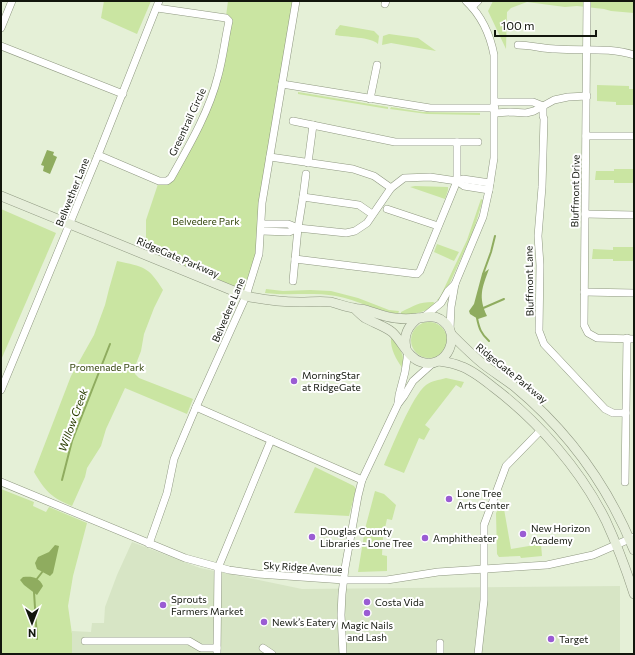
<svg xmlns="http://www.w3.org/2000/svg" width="635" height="655" viewBox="0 0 635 655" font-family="Commissioner,sans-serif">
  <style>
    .built { fill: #d7e5c5 }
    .green { fill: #cae5a2 }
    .water { fill: #8fac5f }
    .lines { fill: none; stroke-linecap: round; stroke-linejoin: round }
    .stream { stroke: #8fac5f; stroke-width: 2 }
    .street-casing { stroke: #8f9881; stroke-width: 8 }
    .secondary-casing { stroke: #8f9881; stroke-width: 10 }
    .street { stroke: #fff; stroke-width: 7 }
    .secondary { stroke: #e6eeda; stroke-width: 9 }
    .poi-dot { fill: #9a5cd3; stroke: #fff; stroke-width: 1.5 }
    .labels { text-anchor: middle; stroke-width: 4; stroke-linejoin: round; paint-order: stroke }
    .street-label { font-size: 10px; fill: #12160d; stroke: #fff }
    .park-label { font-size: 10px; fill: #34460e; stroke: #fff }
    .poi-label { font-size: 10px; fill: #12160d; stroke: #fff; text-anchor: start }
    .water-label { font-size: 11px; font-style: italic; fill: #2b3d02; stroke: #fff }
  </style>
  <rect width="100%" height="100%" fill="#e5f0d7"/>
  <path class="built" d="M132 542 200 568 302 589 620 586V654H72V631L91 632 92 623H104L105 607 117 575Z"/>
  <g class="green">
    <path d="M104 1H151L137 34 101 18Z"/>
    <path d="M228 1H296L262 203V231L246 296 146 255V220L159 181H167L190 145 218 76Z"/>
    <path d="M493 1H634V13L611 11 604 9 577 6 565 7 527 2 511 8 507 12 506 49 488 11Z"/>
    <path d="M340 25 374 31 379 36 378 44C372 37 345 37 335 35L336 29H337Z"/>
    <path d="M389 34 418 38 436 51 391 43 382 45 383 36Z"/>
    <path d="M597 85 629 86V89H634V105H616V102L597 101Z"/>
    <path d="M298 92 388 107V109L298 94Z"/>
    <path d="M391 107 422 112 480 113V115L427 114 390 109Z"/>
    <path d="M614 169H634V183H614V180H595L596 171H614Z"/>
    <path d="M415 186 448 187V190L445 199 410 187Z"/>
    <path d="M481 199 483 200 482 203 473 232 444 296 438 301 437 300 440 297 467 240Z"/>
    <path d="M1 209 56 233 1 360Z"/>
    <path d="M437 244 459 252 454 261 434 252Z"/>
    <path d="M613 247H634V261H613V259H592L593 249 613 250Z"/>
    <path d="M117 261C144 267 148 266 163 290L154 308 144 334 141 351 134 369 135 374 139 378 193 399 187 414 125 388 106 429 101 446 87 468 85 477 72 506C52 498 45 491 34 472L71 376 94 335 105 305 109 289Z"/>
    <path d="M266 289 283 291 310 290 331 291 358 298 389 310 399 311 398 314C377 311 357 300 336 296 312 292 289 296 265 293Z"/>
    <path d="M433 302 437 304C427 311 413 316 401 314V312C414 306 418 302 433 302Z"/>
    <circle cx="429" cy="340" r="18"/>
    <path d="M391 337C400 349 405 353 403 369 396 359 390 349 391 337Z"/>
    <path d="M446 378 464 382 461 388 456 385 425 425 430 429 424 440 419 438 404 473 384 465C392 447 412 396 426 385 431 381 439 380 446 378Z"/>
    <path d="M315 467 354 486 356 489 349 516 294 513Z"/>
    <path d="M1 489 34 502 33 506 46 512 49 507 87 523 73 576 68 606 72 634V654H1Z"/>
    <path d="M375 491 384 494 396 505 392 520 387 519 383 537 382 555 387 556V571L358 572 365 529Z"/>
    <path d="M499 508 504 509 511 549 541 544 542 556 521 558 520 556 499 557 497 554 496 513Z"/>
  </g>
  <g class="water">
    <path d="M47 150 54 152 53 155 57 157 50 174 43 171 44 166 41 165Z"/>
    <path d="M489 269C482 288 478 297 487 316L478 319 470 314 469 311 474 304 482 274Z"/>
    <path d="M55 545 59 546 53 573 50 576 37 569 35 563 38 557 49 552Z"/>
    <path d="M23 577C32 576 39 577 43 586L37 595 24 585 20 580Z"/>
  </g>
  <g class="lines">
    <g class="stream">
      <path d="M483 274 491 252 495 236"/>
      <path d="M481 309 504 299"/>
      <path d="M477 318C479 328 481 334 489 341"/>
      <path d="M62 480 72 441 110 344"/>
      <path d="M36 580 43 571"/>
      <path d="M34 592 37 639"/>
    </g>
    <defs>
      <g id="street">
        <path d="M587 1 584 325 588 333 597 338 634 339"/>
        <path d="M385 4 386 1"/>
        <path d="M472 7 478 1"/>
        <path d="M1 28 12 1"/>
        <path d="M518 45C531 45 543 49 556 49 582 51 609 47 634 55"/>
        <path d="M1 46 123 94"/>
        <path d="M282 84 430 108H495"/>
        <path d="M370 99 377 65"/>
        <path d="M495 102H533L543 106"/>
        <path d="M543 106V116L544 119 542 187 538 236 540 265 539 331 544 344 605 409 613 413H626"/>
        <path d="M495 113 510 112 526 113 534 111 554 100 568 97 587 96"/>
        <path d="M293 121 395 142H457V181L420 271 417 274 295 259"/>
        <path d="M586 136H634"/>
        <path d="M457 142H478"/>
        <path d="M98 155 159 181H167L171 178C189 146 209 112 218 76 223 58 225 39 229 21L226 18 157 8"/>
        <path d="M270 157 353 169 374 176 391 188"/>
        <path d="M308 163 313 125"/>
        <path d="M306 174 303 197 359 205 372 214"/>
        <path d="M457 181 464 186 489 190"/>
        <path d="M387 209 438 226"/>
        <path d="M585 214 634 215"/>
        <path d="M262 224H288L298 228 346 233 355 231 367 223 391 188 404 178 430 177 457 181 463 179 490 183"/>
        <path d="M262 231 289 232 298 228"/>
        <path d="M293 281 298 228 303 197"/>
        <path d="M584 292 634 293"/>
        <path d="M425 316 441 303 448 291 455 284"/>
        <path d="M450 329 451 307 455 284 483 217 489 190 494 158V55C490 34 482 16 466 1"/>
        <path d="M1 390 98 155 159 1"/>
        <path d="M398 403 399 395 405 372 408 352"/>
        <path d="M196 407 362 480"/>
        <path d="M1 482 185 558 229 570 258 574 344 580H387L438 572 547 565 593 555 634 537"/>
        <path d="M625 482 627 338"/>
        <path d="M149 544 167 493 174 459 196 407 246 296 259 254 262 203 296 1"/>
        <path d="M85 641H189L201 648H217"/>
        <path d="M263 648 272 654"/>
        <path d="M217 654 218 568 271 440"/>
        <path d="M343 654 341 615 342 594 345 568 358 496 362 480 398 404 404 396 413 381 433 363"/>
        <path d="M440 654V643"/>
        <path d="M478 654 484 600V525L506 466 541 430"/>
      </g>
      <g id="secondary">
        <path d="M1 196 246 296C264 300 282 302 300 302 310 302 321 301 331 302 339 304 346 307 354 308 358 309 362 309 366 310 376 313 385 317 395 318 402 319 410 319 417 318 425 318 432 314 440 319 464 333 447 371 421 362 408 358 402 341 392 332 384 326 374 323 365 318 361 315 357 311 354 308"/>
        <path d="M452 335C462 345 472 355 483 364 493 372 505 379 515 387 568 431 608 486 634 550"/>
        <path d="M406 348C403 335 408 326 418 318"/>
        <path d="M439 361C446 362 454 363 460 366 472 370 483 379 493 387 538 421 581 470 606 521 617 545 626 569 634 594"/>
      </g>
    </defs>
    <use href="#street" class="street-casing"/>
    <use href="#secondary" class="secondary-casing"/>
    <use href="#street" class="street"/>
    <use href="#secondary" class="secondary"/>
  </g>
  <g class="poi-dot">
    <circle cx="294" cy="381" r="4"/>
    <circle cx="449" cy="499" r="4"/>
    <circle cx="523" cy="534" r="4"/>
    <circle cx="312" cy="537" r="4"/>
    <circle cx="425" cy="538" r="4"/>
    <circle cx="367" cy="602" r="4"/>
    <circle cx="163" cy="605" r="4"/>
    <circle cx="367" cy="613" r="4"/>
    <circle cx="264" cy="622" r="4"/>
    <circle cx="551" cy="639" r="4"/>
  </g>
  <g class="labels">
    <g class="street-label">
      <text transform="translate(187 122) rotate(-65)" y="4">Greentrail Circle</text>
      <text transform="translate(575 191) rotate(-89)" y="4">Bluffmont Drive</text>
      <text transform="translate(72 192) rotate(-68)" y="4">Bellwether Lane</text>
      <text transform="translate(178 257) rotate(23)" y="4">RidgeGate Parkway</text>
      <text transform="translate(529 281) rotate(-91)" y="4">Bluffmont Lane</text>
      <text transform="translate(228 310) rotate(-67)" y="4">Belvedere Lane</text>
      <text transform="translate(512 373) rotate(39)" y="4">RidgeGate Parkway</text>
      <text transform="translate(303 567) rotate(3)" y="4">Sky Ridge Avenue</text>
    </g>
    <g class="park-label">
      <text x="206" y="225">Belvedere Park</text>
      <text x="107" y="371">Promenade Park</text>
    </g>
    <g class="poi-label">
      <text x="302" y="379">MorningStar<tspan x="302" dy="12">at RidgeGate</tspan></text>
      <text x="457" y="497">Lone Tree<tspan x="457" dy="12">Arts Center</tspan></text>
      <text x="531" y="532">New Horizon<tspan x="531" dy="12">Academy</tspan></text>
      <text x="320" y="535">Douglas County<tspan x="320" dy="12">Libraries - Lone Tree</tspan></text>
      <text x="433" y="542">Amphitheater</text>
      <text x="171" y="603">Sprouts<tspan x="171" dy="12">Farmers Market</tspan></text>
      <text x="375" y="606">Costa Vida</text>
      <text x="272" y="626">Newk’s Eatery</text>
      <text x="367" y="629" text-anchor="middle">Magic Nails<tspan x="367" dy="12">and Lash</tspan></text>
      <text x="559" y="643">Target</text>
    </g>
    <g class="water-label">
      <text transform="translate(73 420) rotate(-70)" y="4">Willow Creek</text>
    </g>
  </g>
  <rect width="635" height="655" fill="none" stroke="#12160d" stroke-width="4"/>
  <g transform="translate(32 623) rotate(180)" stroke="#ffffff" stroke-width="3" paint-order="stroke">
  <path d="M0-3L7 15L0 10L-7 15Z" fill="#12160d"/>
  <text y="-6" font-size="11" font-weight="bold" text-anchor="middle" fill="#12160d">N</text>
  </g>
  <path d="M495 30v6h101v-6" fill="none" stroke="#12160d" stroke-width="2"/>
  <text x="501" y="30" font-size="12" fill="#12160d" stroke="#ffffff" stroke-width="3" paint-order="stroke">100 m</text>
</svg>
